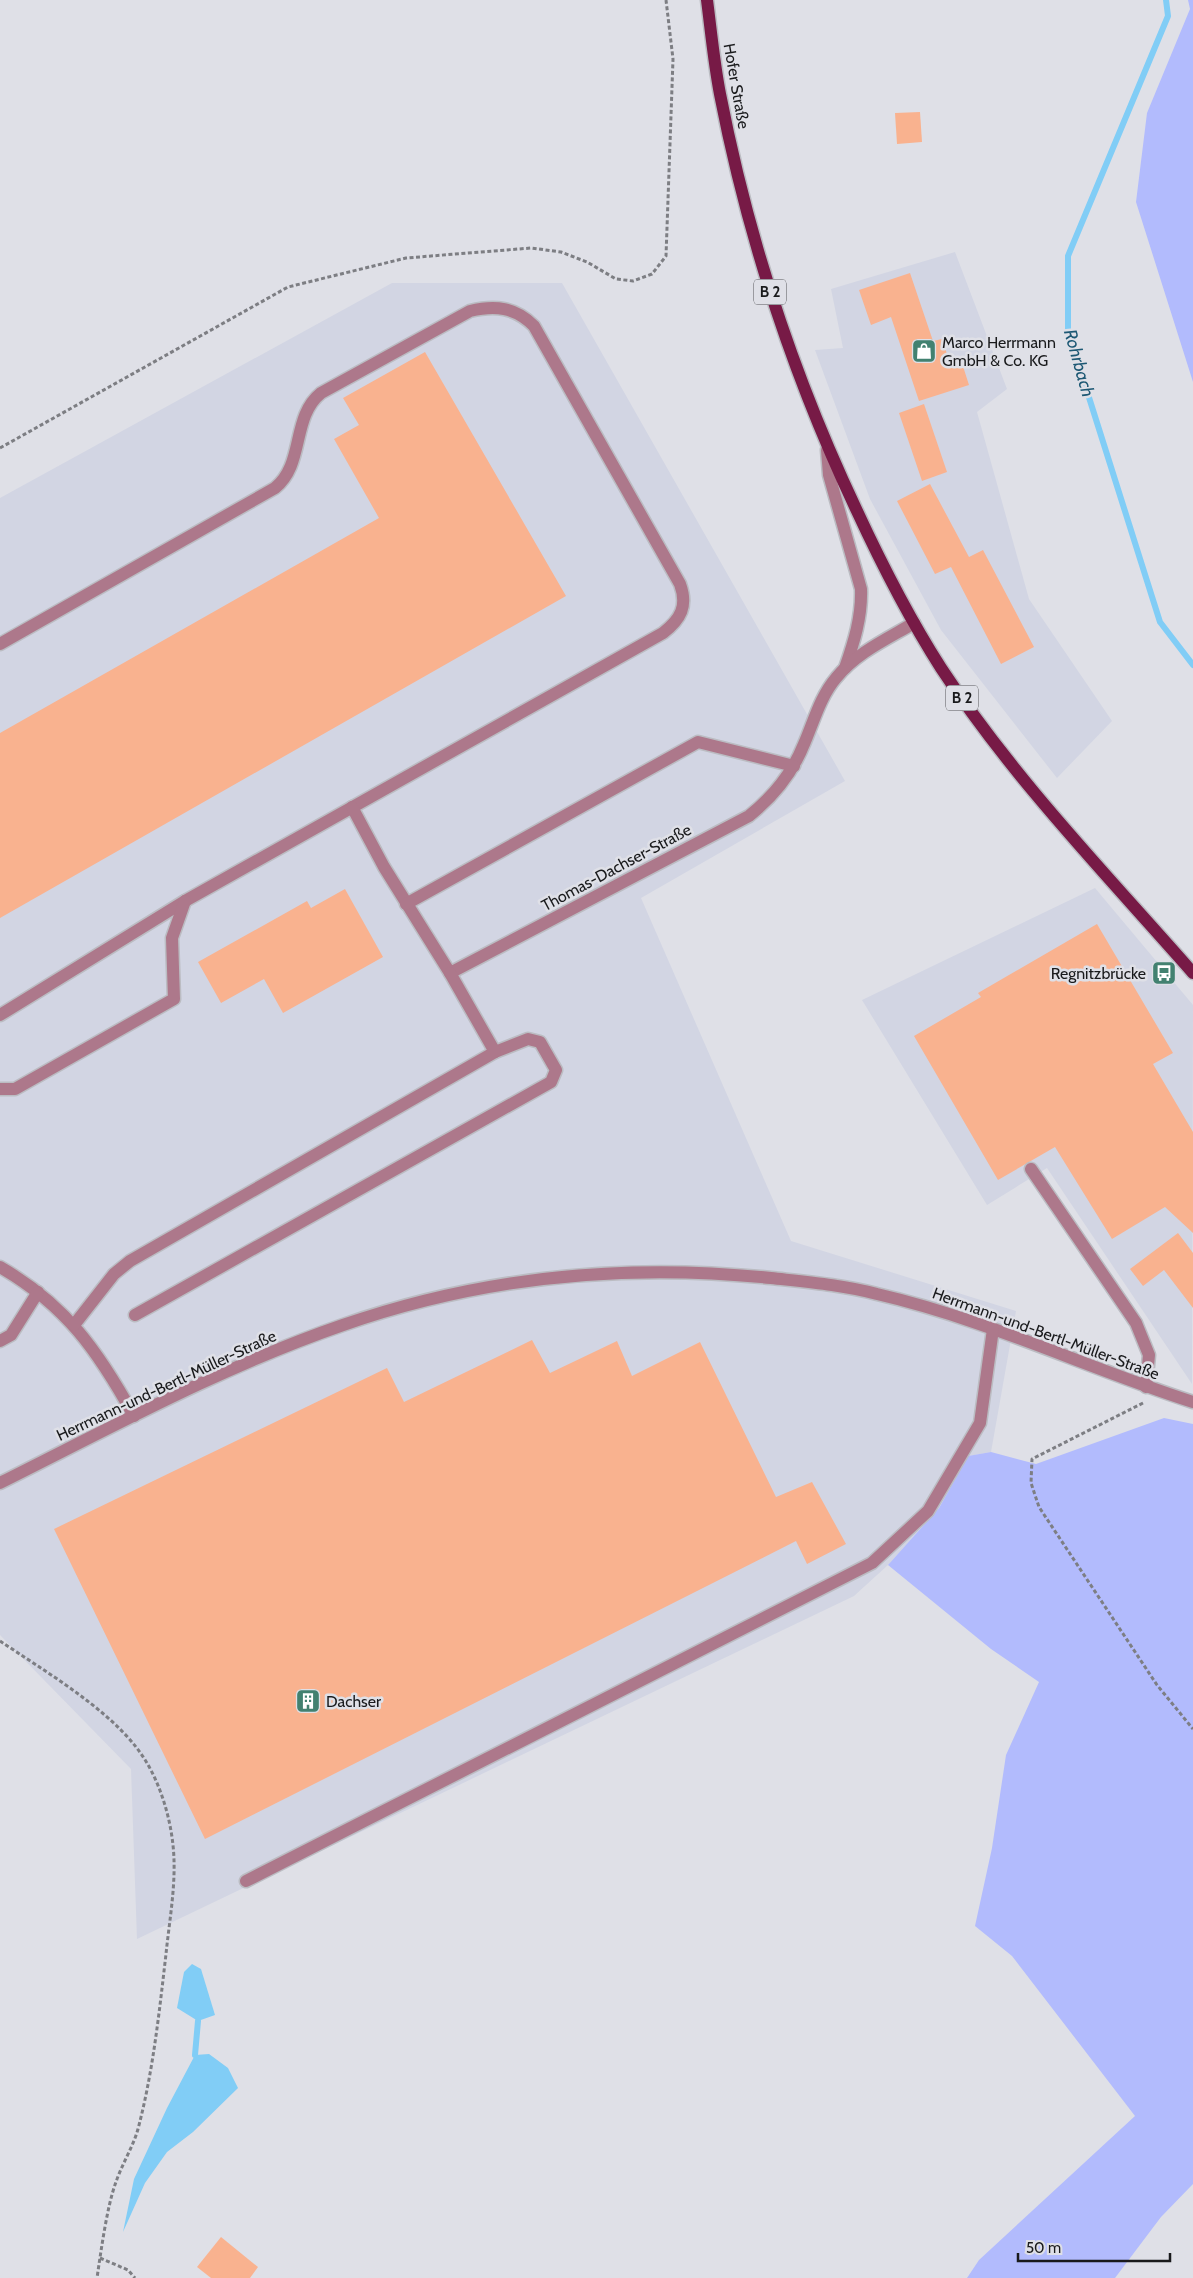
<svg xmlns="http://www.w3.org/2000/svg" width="1193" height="2278" viewBox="0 0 1193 2278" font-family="Cabin,sans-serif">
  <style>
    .built { fill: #d2d5e3 }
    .green { fill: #b2bbfd }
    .water { fill: #81cdf6 }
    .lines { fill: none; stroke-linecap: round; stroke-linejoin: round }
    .stream { stroke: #81cdf6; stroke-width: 6 }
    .building { fill: #f9b28f }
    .minor-casing { stroke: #bbbcc2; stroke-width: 15 }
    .major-casing { stroke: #bbbcc2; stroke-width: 15 }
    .path { stroke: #7d7e83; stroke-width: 3; stroke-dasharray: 4 2.5; stroke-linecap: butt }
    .minor { stroke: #ad788b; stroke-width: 12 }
    .major { stroke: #771a46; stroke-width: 12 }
    .labels { text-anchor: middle; stroke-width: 5; stroke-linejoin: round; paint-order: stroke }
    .shield { fill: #dfe0e7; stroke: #545559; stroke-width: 1 }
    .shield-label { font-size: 15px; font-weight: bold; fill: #191a1c }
    .street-label { font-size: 16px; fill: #191a1c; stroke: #dfe0e7 }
    .poi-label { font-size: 16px; fill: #191a1c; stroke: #dfe0e7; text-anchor: start }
    .water-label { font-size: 18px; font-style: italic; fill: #1d5874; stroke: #dfe0e7 }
  </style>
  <rect width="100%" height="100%" fill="#dfe0e7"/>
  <g class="built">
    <path d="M955 252 1007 389 977 412 1029 599 1112 721 1057 778 941 630 870 499 815 350 843 348 831 289Z"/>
    <path d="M392 283H562L845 781 641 898 791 1241 1016 1311 991 1452 968 1456 939 1508 888 1565 854 1596 137 1939 131 1769 0 1635V498Z"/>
    <path d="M1095 888 1193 1005 1192 1384 1047 1168 987 1205 862 1000Z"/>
  </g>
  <g class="green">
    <path d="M1188 0H1193V382L1136 202 1147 113 1190 9Z"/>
    <path d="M1164 1418 1193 1424V2184L1161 2217 1115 2278H967L979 2260 1135 2116 1012 1956 975 1926 992 1848 1006 1755 1039 1682 991 1649 888 1565 939 1508 968 1456 991 1452 1036 1464Z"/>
  </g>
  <g class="water">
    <path d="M192 1964 201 1969 215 2015 198 2021 177 2008 184 1972Z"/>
    <path d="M209 2054 228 2068 238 2088 193 2132 167 2152 145 2183 123 2232 134 2179 167 2108 195 2055Z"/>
  </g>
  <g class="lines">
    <g class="stream">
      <path d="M1166 0 1168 16 1068 256V331L1160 622 1193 665"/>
      <path d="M195 2055 198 2021"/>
    </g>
  </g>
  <g class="building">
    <path d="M920 112 922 142 897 144 895 113Z"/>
    <path d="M910 273 933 341 942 339 950 363 961 360 969 385 919 401 891 317 871 325 859 290Z"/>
    <path d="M425 352 566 596 0 918V733L379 518 334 439 359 425 343 398Z"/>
    <path d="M924 404 947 472 922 481 899 413Z"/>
    <path d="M930 484 969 557 983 550 1034 647 1001 664 951 567 935 574 897 501Z"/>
    <path d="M345 889 383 957 283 1013 264 979 221 1003 198 962 307 901 311 908Z"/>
    <path d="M1097 924 1173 1053 1153 1064 1193 1132V1233L1165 1207 1112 1239 1055 1147 998 1180 914 1036 981 997 978 993Z"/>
    <path d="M1178 1233 1193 1253V1308L1164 1270 1143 1286 1130 1269Z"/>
    <path d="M532 1340 550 1373 617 1341 632 1376 700 1342 776 1497 812 1482 846 1544 807 1564 796 1541 205 1839 54 1529 387 1368 404 1402Z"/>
    <path d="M221 2237 258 2267 250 2278H211L197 2267Z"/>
  </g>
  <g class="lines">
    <defs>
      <g id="minor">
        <path d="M827 450 829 475 861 589C862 617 854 642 845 668"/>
        <path d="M0 644 275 488C305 464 291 417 321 393L470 311C495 305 515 307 534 326L680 584C688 606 681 619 663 633L185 901 0 1015"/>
        <path d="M352 807 384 867 450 973 749 816C774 796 792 774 804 744 814 721 820 697 836 678 856 653 887 639 914 623"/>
        <path d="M406 904 698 742 794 766"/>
        <path d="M0 1089H15L174 999 172 938 185 901"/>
        <path d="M1031 1169 1136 1323 1149 1355 1146 1387"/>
        <path d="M0 1267C66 1305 98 1351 134 1416"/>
        <path d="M135 1315 551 1082 556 1070 540 1042 528 1039 495 1052"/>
        <path d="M74 1325 114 1274 130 1261 495 1052 450 973"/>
        <path d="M0 1341 11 1335 38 1292"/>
        <path d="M0 1483C112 1427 224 1366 343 1325 481 1277 627 1263 771 1278 807 1282 843 1285 877 1294 986 1319 1087 1368 1193 1402"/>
        <path d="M246 1881 872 1563 928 1511 980 1423 993 1329"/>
      </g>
      <path id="major" d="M707 0C711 31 714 63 720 94 748 238 794 378 857 511 882 565 909 618 941 668 1013 778 1107 875 1193 973"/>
    </defs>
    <use href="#minor" class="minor-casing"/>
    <use href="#major" class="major-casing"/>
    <g class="path">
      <path d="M0 448 288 287 406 258 531 248 561 252 587 262 616 279 633 281 652 274 666 256 673 59 666 0"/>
      <path d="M1143 1403 1032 1459 1031 1483 1039 1507 1157 1685 1193 1729"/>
      <path d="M0 1641C43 1670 104 1706 136 1747 160 1777 173 1823 174 1860 175 1891 169 1924 166 1954 159 2014 153 2072 138 2129 133 2147 122 2164 116 2182 107 2206 101 2251 97 2278"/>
      <path d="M100 2258 128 2270 135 2278"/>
    </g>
    <use href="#minor" class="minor"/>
    <use href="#major" class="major"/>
  </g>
  <defs>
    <symbol id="shop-square" viewBox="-11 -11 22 22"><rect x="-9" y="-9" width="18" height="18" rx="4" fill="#428170" stroke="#dfe0e7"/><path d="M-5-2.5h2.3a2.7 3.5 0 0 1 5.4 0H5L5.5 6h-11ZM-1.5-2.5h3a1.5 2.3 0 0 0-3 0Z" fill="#fff"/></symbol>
    <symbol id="bus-square" viewBox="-11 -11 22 22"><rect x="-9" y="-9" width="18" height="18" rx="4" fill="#428170" stroke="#dfe0e7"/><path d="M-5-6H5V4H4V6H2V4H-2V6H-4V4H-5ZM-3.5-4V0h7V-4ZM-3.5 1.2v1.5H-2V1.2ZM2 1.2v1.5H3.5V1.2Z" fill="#fff"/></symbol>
    <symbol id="building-square" viewBox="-11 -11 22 22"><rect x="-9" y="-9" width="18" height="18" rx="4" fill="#428170" stroke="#dfe0e7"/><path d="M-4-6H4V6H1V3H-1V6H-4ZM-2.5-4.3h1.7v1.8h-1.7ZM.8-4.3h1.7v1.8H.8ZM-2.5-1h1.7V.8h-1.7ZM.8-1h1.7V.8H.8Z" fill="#fff"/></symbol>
  </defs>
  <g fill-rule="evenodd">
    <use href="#shop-square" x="910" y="337" width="28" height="28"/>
    <use href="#bus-square" x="1150" y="959" width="28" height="28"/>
    <use href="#building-square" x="294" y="1687" width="28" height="28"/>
  </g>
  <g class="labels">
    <g class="shield">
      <rect x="754" y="279.5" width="32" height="25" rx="4"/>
      <rect x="946" y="685.5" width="32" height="25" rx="4"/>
    </g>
    <g class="shield-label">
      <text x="770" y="297">B 2</text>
      <text x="962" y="703">B 2</text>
    </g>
    <g class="street-label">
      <text transform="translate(737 86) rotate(80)" y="6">Hofer Straße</text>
      <text transform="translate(616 867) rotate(-28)" y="6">Thomas-Dachser-Straße</text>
      <text transform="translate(1046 1333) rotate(20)" y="6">Herrmann-und-Bertl-Müller-Straße</text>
      <text transform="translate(166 1385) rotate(-25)" y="6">Herrmann-und-Bertl-Müller-Straße</text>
    </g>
    <g class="poi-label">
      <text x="942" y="348">Marco Herrmann<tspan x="942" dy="18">GmbH &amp; Co. KG</tspan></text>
      <text x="1146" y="979" text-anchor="end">Regnitzbrücke</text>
      <text x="326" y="1707">Dachser</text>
    </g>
    <g class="water-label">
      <text transform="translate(1079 363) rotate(74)" y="6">Rohrbach</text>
    </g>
  </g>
  <path d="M1018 2253v8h152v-8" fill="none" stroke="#191a1c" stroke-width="2.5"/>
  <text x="1026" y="2253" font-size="15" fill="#191a1c" stroke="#dfe0e7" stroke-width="4" paint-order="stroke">50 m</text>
</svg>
